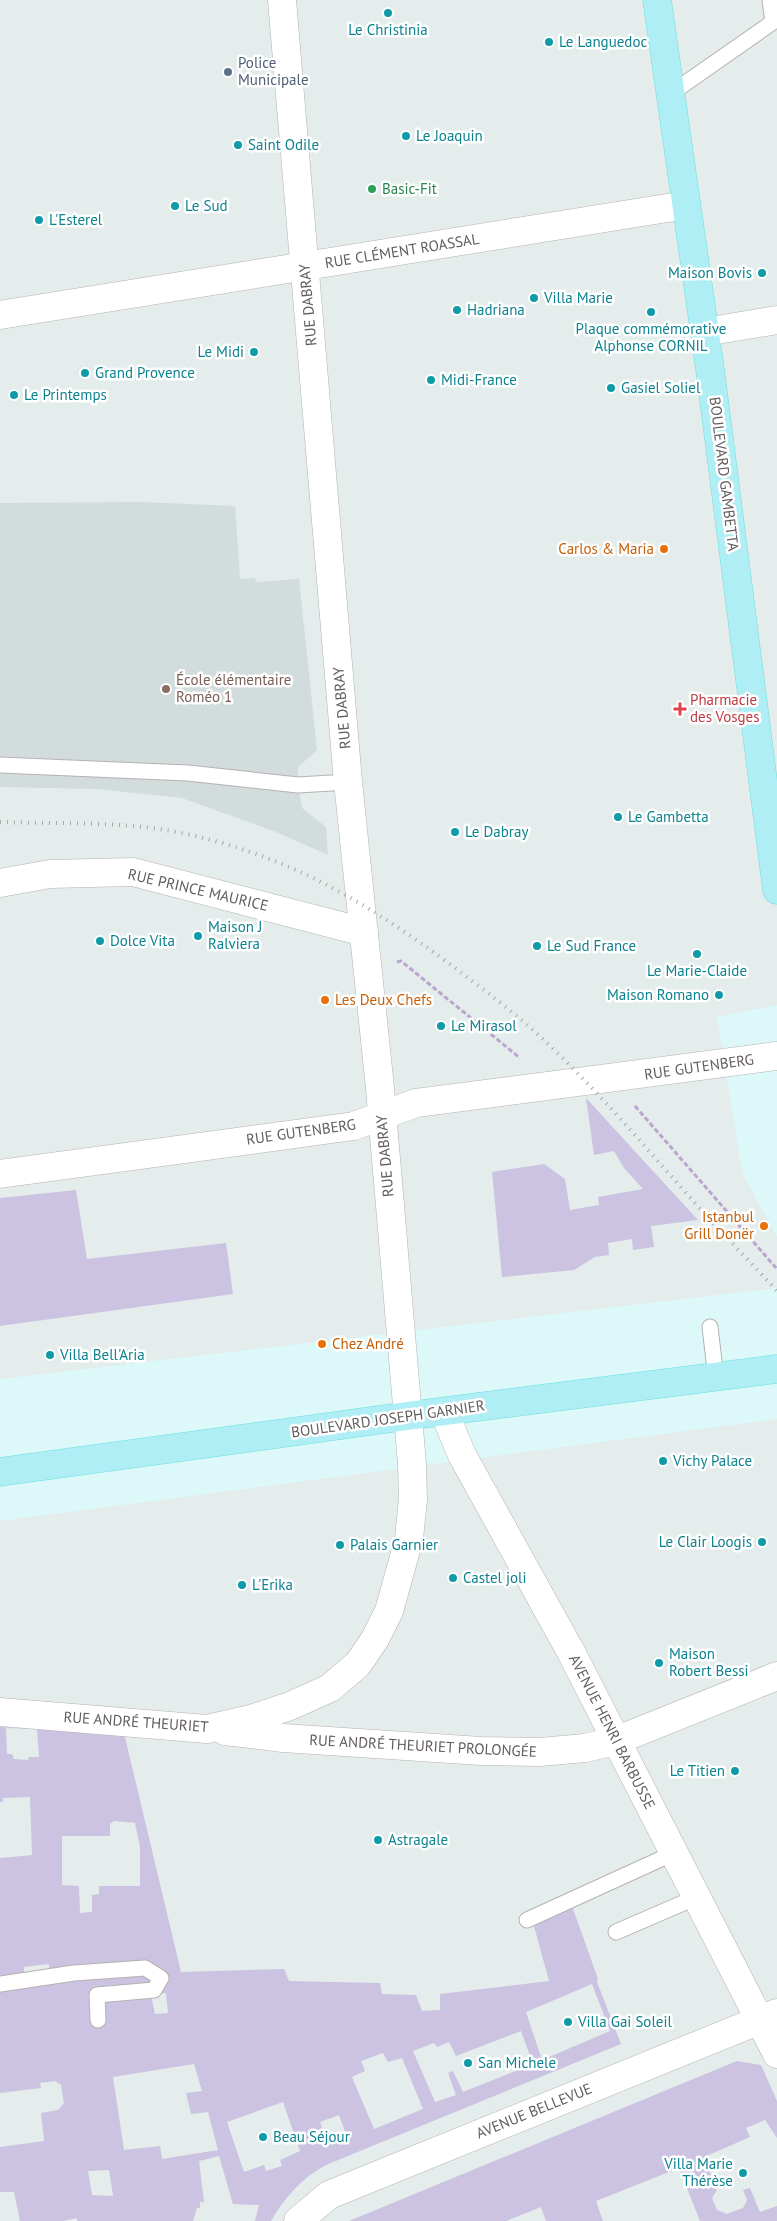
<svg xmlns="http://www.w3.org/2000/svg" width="777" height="2221" viewBox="0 0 777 2221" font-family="'PT Sans',sans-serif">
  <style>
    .commercial { fill: #dcf8f9 }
    .education { fill: #d2dcdc }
    .green { fill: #cbc3e1; fill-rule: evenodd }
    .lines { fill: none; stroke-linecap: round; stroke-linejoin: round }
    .service-casing { stroke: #b7b1b2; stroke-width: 17 }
    .minor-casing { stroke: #b7b1b2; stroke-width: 29 }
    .primary-casing { stroke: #69e0de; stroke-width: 29 }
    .path { stroke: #bba6cf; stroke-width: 3; stroke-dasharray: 5 2.5; stroke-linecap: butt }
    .service { stroke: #fff; stroke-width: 15 }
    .minor { stroke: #fff; stroke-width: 28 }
    .primary { stroke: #b0eef5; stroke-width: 28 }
    .rail { stroke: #a7a5a5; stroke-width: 4; stroke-dasharray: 1 6; stroke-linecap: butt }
    .culture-dot { fill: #0f9aa8; stroke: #fff; stroke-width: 2 }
    .service-dot { fill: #5c6f8a; stroke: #fff; stroke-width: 2 }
    .leisure-dot { fill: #2e9e5b; stroke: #fff; stroke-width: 2 }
    .food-dot { fill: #e8710a; stroke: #fff; stroke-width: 2 }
    .education-dot { fill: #8d6e63; stroke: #fff; stroke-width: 2 }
    .health-dot { fill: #e0444e; stroke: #fff; stroke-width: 2 }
    .labels { text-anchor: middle; stroke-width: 5; stroke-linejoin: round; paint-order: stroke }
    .culture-label { font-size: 15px; fill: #0d838f; stroke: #fff; text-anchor: start }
    .service-label { font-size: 15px; fill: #4e5e75; stroke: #fff; text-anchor: start }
    .leisure-label { font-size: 15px; fill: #27864d; stroke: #fff; text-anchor: start }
    .street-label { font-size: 15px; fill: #625c5d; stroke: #fff }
    .food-label { font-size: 15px; fill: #c56008; stroke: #fff; text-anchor: end }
    .education-label { font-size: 15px; fill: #785e54; stroke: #fff; text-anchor: start }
    .health-label { font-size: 15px; fill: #be3a42; stroke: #fff; text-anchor: start }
  </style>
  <rect width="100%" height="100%" fill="#e4ecec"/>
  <g class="commercial">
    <path d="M777 1005V1237L742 1173 717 1017Z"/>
    <path d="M777 1288V1419L0 1521V1379Z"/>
  </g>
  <path class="education" d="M142 502 235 506 240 579 255 578 256 582 299 579 317 750 298 767V785L302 808 326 827 328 855 276 832 182 798 97 789 0 787V503Z"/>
  <g class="green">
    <path d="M586 1098 698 1220 651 1226 654 1247 633 1250 632 1239 608 1243 609 1255 595 1257 574 1270 502 1277 492 1172 544 1164 565 1179 570 1210 599 1205 598 1197 643 1189 624 1168 614 1151 594 1155Z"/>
    <path d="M76 1190 87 1259 226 1243 233 1294 0 1326V1198Z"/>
    <path d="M0 1727 124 1733 181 1972 284 1969 289 1981 380 1983 382 1994 416 1995 422 2011 440 2010V1994L549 1981 534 1926 572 1906 598 1979 597 1982 621 2044 326 2165C303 2177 284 2198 271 2221H255L259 2205 233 2204 219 2156 199 2161 204 2202H200V2208H197L193 2221H77V2218L63 2221H20L14 2192H0V2147L44 2141 41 2113 58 2110 64 2103 61 2085 55 2081 40 2083 41 2088 0 2093V1858L32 1855 30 1797 3 1798V1802H0ZM6 1728 37 1729 39 1757H29L28 1760 14 1759 12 1754H7ZM114 1821 135 1823 140 1847V1886H99V1894L92 1895V1912L80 1913 79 1886 62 1885V1836H110V1824ZM49 1964V1973L24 1977V1967ZM592 1984 610 2031 542 2060 526 2012ZM166 1993 168 2013 155 2014 151 1995ZM521 2031 533 2064 463 2092 453 2071 448 2073 456 2095 435 2102 413 2051 434 2043 437 2047 449 2042 456 2056ZM383 2053 388 2062 402 2058 423 2109 374 2129 352 2077 365 2071 361 2061ZM194 2064 202 2091 186 2093 191 2114 208 2112 218 2150 162 2159 160 2146 124 2150 113 2077ZM283 2102 300 2151 280 2160 282 2166 266 2171 264 2165 244 2172 227 2122ZM339 2115 347 2137 328 2144 320 2122ZM109 2170 113 2196 92 2195 88 2171Z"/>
    <path d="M737 2061 761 2065 777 2101V2138L765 2120 746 2128 750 2137 704 2157 717 2190 712 2198 717 2210 727 2214 743 2208 747 2200 743 2190 750 2188 760 2212 777 2206V2221H700L679 2168 596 2201 603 2221H546L541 2207 506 2221H349Z"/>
  </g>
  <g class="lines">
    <defs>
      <g id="service">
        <path d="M670 94 773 22 770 0"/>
        <path d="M0 765 188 773 298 785 348 782"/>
        <path d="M710 1327 716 1378"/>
        <path d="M527 1920 674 1853"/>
        <path d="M616 1932 697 1897"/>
        <path d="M0 1984 74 1973 145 1968 161 1978 154 1990 97 1995 98 2020"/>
      </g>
      <g id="minor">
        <path d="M0 315 686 205"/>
        <path d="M705 332 777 320"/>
        <path d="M0 883 50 874 133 872 364 932"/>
        <path d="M0 1174 354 1126 416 1103 777 1056"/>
        <path d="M444 1412 462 1455 571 1652 777 2054"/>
        <path d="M0 1712 207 1729 251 1719 290 1706 330 1688 358 1664 375 1639 389 1611 409 1539 413 1499 412 1464 380 1088 348 782 282 0"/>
        <path d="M225 1731 283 1738 481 1751 540 1752 585 1748 615 1741 777 1676"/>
        <path d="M298 2221 329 2195 777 2013"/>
      </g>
      <g id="primary">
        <path d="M657 0 710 369 777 890"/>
        <path d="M0 1472 407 1416 777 1369"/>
      </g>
    </defs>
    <use href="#service" class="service-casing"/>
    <use href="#minor" class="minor-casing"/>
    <use href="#primary" class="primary-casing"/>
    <g class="path">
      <path d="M397 962 401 961 520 1058"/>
      <path d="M635 1106 777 1269"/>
    </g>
    <use href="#service" class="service"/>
    <use href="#minor" class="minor"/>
    <use href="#primary" class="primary"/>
    <path class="rail" d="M0 822C56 824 116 821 171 831 282 852 362 899 451 965 484 990 518 1015 547 1043 603 1096 651 1154 702 1211 727 1238 752 1264 777 1291"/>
  </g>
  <g class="culture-dot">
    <circle cx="388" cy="13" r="5"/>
    <circle cx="549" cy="42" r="5"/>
    <circle cx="406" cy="136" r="5"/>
    <circle cx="238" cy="145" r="5"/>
    <circle cx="175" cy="206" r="5"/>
    <circle cx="39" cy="220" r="5"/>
    <circle cx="762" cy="273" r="5"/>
    <circle cx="534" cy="298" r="5"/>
    <circle cx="457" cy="310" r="5"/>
    <circle cx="651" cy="312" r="5"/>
    <circle cx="254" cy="352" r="5"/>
    <circle cx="85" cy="373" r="5"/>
    <circle cx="431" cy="380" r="5"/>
    <circle cx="611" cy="388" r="5"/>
    <circle cx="14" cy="395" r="5"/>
    <circle cx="618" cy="817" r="5"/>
    <circle cx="455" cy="832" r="5"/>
    <circle cx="198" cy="936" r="5"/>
    <circle cx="100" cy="941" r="5"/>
    <circle cx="537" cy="946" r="5"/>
    <circle cx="697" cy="954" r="5"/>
    <circle cx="719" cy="995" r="5"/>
    <circle cx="441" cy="1026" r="5"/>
    <circle cx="50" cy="1355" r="5"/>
    <circle cx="663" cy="1461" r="5"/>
    <circle cx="762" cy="1542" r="5"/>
    <circle cx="340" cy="1545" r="5"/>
    <circle cx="453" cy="1578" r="5"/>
    <circle cx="242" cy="1585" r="5"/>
    <circle cx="659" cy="1663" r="5"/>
    <circle cx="735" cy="1771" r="5"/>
    <circle cx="378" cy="1840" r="5"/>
    <circle cx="568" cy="2022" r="5"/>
    <circle cx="468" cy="2063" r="5"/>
    <circle cx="263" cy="2137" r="5"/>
    <circle cx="743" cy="2173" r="5"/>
  </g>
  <circle class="service-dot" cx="228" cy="72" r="5"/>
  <circle class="leisure-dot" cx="372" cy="189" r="5"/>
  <g class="food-dot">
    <circle cx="664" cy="549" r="5"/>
    <circle cx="325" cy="1000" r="5"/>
    <circle cx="764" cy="1226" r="5"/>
    <circle cx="322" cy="1344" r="5"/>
  </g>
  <circle class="education-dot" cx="166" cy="689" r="5"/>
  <path class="health-dot" d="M677.5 701.5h5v5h5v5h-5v5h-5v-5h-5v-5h5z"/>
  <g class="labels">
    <g class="culture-label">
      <text x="388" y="35" text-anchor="middle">Le Christinia</text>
      <text x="559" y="47">Le Languedoc</text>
      <text x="416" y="141">Le Joaquin</text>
      <text x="248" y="150">Saint Odile</text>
      <text x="185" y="211">Le Sud</text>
      <text x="49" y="225">L'Esterel</text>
      <text x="752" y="278" text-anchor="end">Maison Bovis</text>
      <text x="544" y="303">Villa Marie</text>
      <text x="467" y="315">Hadriana</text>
      <text x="651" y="334" text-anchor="middle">Plaque commémorative<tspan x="651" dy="17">Alphonse CORNIL</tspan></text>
      <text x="244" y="357" text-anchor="end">Le Midi</text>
      <text x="95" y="378">Grand Provence</text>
      <text x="441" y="385">Midi-France</text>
      <text x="621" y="393">Gasiel Soliel</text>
      <text x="24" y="400">Le Printemps</text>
      <text x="628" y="822">Le Gambetta</text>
      <text x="465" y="837">Le Dabray</text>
      <text x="208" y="932">Maison J<tspan x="208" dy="17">Ralviera</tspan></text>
      <text x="110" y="946">Dolce Vita</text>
      <text x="547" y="951">Le Sud France</text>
      <text x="697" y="976" text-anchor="middle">Le Marie-Claide</text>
      <text x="709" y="1000" text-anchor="end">Maison Romano</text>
      <text x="451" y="1031">Le Mirasol</text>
      <text x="60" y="1360">Villa Bell'Aria</text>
      <text x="673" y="1466">Vichy Palace</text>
      <text x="752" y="1547" text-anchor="end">Le Clair Loogis</text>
      <text x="350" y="1550">Palais Garnier</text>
      <text x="463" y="1583">Castel joli</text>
      <text x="252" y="1590">L'Erika</text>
      <text x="669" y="1659">Maison<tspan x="669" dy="17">Robert Bessi</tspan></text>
      <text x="725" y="1776" text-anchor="end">Le Titien</text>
      <text x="388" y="1845">Astragale</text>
      <text x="578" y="2027">Villa Gai Soleil</text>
      <text x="478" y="2068">San Michele</text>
      <text x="273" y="2142">Beau Séjour</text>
      <text x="733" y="2169" text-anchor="end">Villa Marie<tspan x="733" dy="17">Thérèse</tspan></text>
    </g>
    <g class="service-label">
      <text x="238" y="68">Police<tspan x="238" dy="17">Municipale</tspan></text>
    </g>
    <g class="leisure-label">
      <text x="382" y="194">Basic-Fit</text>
    </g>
    <g class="street-label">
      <text transform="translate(402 251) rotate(-9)" y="5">RUE CLÉMENT ROASSAL</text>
      <text transform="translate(308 305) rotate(-95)" y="5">RUE DABRAY</text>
      <text transform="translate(724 474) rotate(83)" y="5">BOULEVARD GAMBETTA</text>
      <text transform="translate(342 708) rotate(-95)" y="5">RUE DABRAY</text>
      <text transform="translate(198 890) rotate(13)" y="5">RUE PRINCE MAURICE</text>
      <text transform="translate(699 1067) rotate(-8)" y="5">RUE GUTENBERG</text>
      <text transform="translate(301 1132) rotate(-8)" y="5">RUE GUTENBERG</text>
      <text transform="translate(385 1156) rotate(-95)" y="5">RUE DABRAY</text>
      <text transform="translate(388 1419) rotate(-8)" y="5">BOULEVARD JOSEPH GARNIER</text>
      <text transform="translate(136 1722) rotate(4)" y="5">RUE ANDRÉ THEURIET</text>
      <text transform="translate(612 1732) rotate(63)" y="5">AVENUE HENRI BARBUSSE</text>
      <text transform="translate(423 1746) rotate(3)" y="5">RUE ANDRÉ THEURIET PROLONGÉE</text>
      <text transform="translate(534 2111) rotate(-22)" y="5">AVENUE BELLEVUE</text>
    </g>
    <g class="food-label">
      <text x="654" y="554">Carlos &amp; Maria</text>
      <text x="335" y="1005" text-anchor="start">Les Deux Chefs</text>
      <text x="754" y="1222">Istanbul<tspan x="754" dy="17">Grill Donër</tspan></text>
      <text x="332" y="1349" text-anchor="start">Chez André</text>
    </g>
    <g class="education-label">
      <text x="176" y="685">École élémentaire<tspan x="176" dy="17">Roméo 1</tspan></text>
    </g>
    <g class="health-label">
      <text x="690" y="705">Pharmacie<tspan x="690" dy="17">des Vosges</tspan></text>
    </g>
  </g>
</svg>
